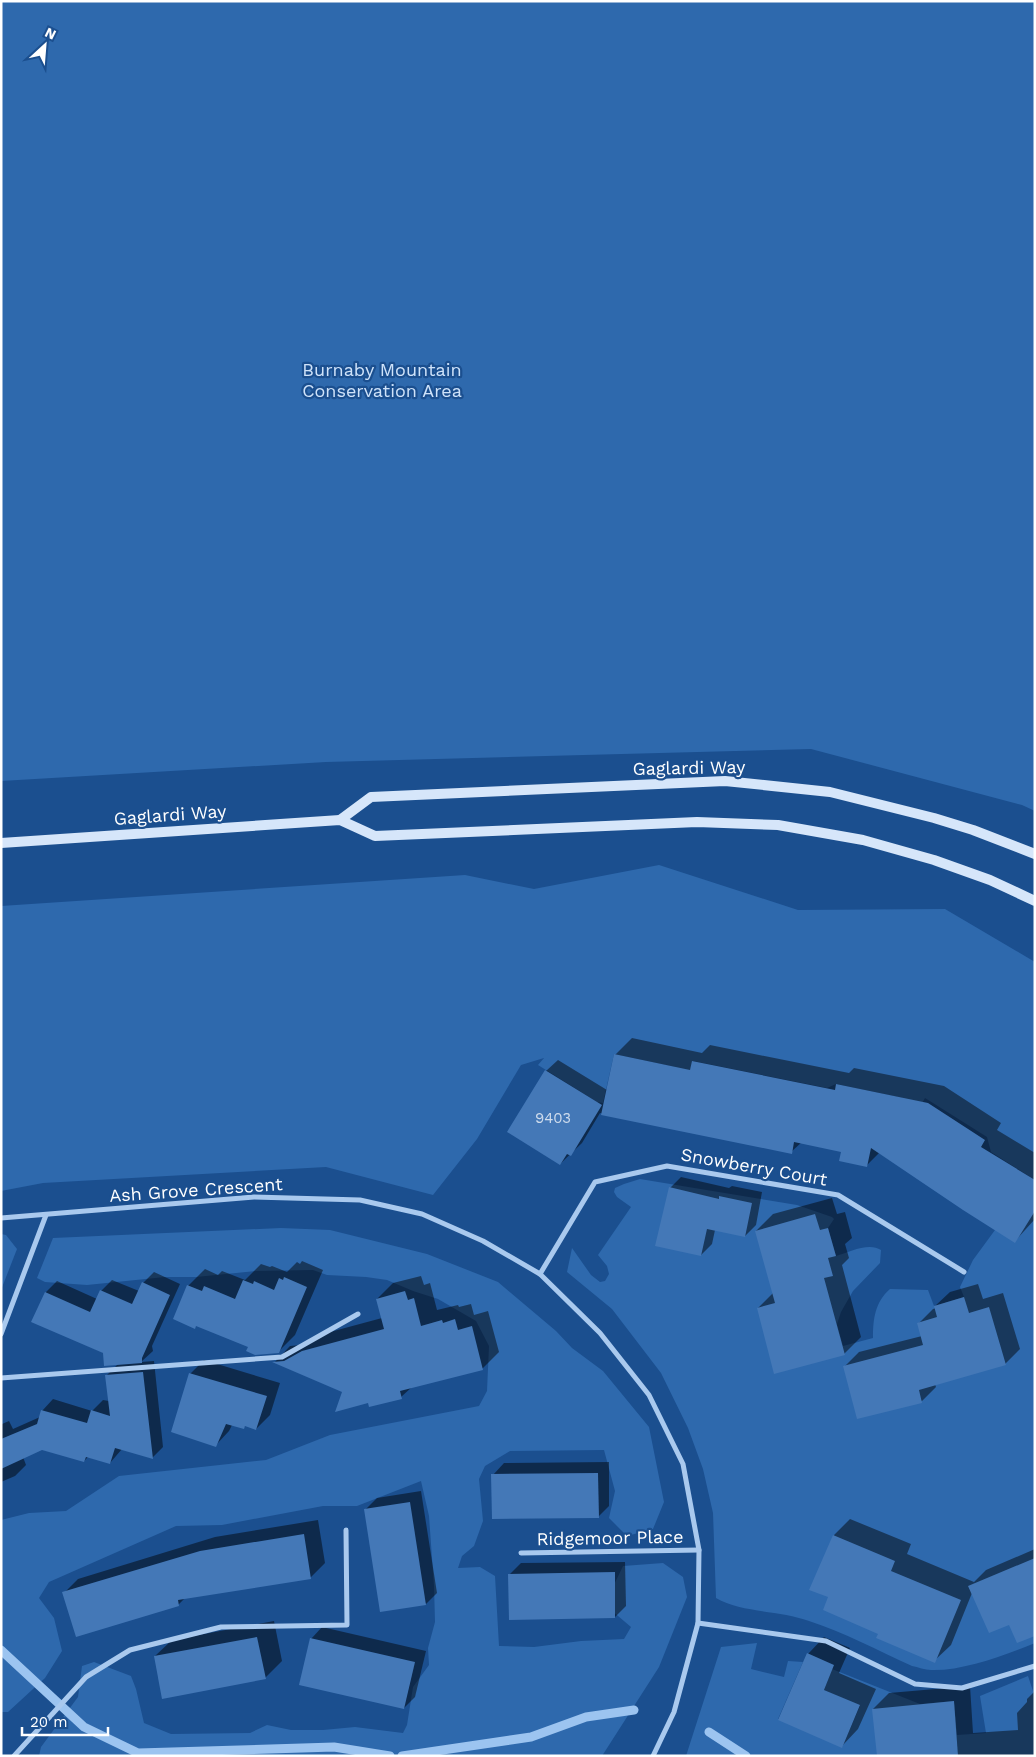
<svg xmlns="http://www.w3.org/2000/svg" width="1036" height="1757" viewBox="0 0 1036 1757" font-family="'Work Sans',sans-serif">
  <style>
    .green { fill: #2e69ad }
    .shadow { fill: #0007 }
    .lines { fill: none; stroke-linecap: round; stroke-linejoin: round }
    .stream { stroke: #9cc4f0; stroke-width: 9 }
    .building { fill: #4478b7 }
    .minor { stroke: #a9c9ee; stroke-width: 5 }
    .secondary { stroke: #d6e6fa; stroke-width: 10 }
    .labels { text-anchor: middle; stroke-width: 4.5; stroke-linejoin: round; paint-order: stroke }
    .number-label { font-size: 15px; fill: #d0dded }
    .park-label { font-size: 18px; fill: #cfe3fa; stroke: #1b4f8f }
    .street-label { font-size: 18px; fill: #fff; stroke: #1b4f8f }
  </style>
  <rect width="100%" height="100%" fill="#1b4f8f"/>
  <g class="green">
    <path d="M1 1H1035V811L1022 805 811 749 326 762 1 781Z"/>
    <path d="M659 865 798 910 945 909 1035 962V1180L991 1152 987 1137 925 1098 894 1154 903 1098 836 1084 827 1088 693 1061 688 1079 675 1067 614 1054 603 1103 597 1102 538 1065 544 1058 521 1065 477 1139 433 1195 326 1167 43 1183 1 1191V906L465 875 534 889Z"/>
    <path d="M640 1179 797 1205 832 1217 834 1219 828 1228 836 1256C849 1252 869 1242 881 1250L880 1263 853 1291 841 1312 837 1324 843 1346 873 1338C873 1319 875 1302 890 1289L928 1290 934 1306 964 1297 960 1287 973 1260 995 1230 1035 1211V1643C1005 1655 963 1671 931 1670 925 1670 918 1667 912 1666 879 1651 843 1632 809 1621 780 1610 741 1613 716 1598L713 1513 703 1469 688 1428 661 1373 612 1309 567 1272 572 1248 591 1275 600 1282 605 1281 609 1274 607 1266 598 1255 631 1207 617 1197 614 1192 615 1188 624 1184Z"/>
    <path d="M281 1228 330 1230 427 1254 498 1282 556 1331 572 1348 603 1371 649 1427 664 1502 653 1529 627 1536 609 1518 615 1491 604 1450 510 1451 485 1466 479 1479 483 1521 474 1546 462 1556 458 1568 480 1567 495 1576 499 1646 534 1647 581 1641 624 1639 631 1627 611 1610V1591L623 1566 663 1563 683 1577 687 1597 659 1667 602 1756H39L41 1747 78 1697 82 1666 94 1662 131 1676 136 1689 144 1723 171 1734 250 1733 267 1725 291 1730H323L355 1727 403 1733 407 1725 413 1687 429 1665 428 1648 435 1622 434 1586 429 1516 421 1481 357 1506H323L222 1525 176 1526 49 1582 39 1598 54 1618 62 1651 45 1678 8 1712H1V1520L29 1513 66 1511 119 1476 266 1460 330 1435 479 1406 487 1391 489 1346 476 1321 438 1299 413 1291 387 1280 366 1277 327 1275 313 1270 257 1271 196 1277H165L87 1285 45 1282 37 1278 53 1238Z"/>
    <path d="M1 1234 6 1235 17 1249 1 1290Z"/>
    <path d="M757 1643 751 1669 784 1677 788 1661 803 1662 778 1719 842 1747 860 1706 824 1690 832 1669 920 1704 954 1701 957 1735 986 1733 980 1696 1028 1676 1035 1697V1756H686L721 1647Z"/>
  </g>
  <g class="shadow">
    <path d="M632 1038 702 1053 710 1045 849 1073 854 1068 944 1086 1001 1123 997 1130 1035 1153V1219L1015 1241 879 1153 866 1166 842 1151 802 1142 791 1152 600 1113 582 1143 560 1164 509 1132 546 1071 558 1060 607 1090 615 1055Z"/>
    <path d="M681 1177 729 1188 732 1186 762 1192 756 1225 745 1236 715 1230 712 1244 701 1255 670 1188Z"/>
    <path d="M832 1198 837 1214 845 1212 852 1238 845 1244 849 1258 842 1265 861 1337 844 1354 758 1308 773 1293 756 1231 773 1214Z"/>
    <path d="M302 1261 323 1270 295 1335 278 1352 249 1347 188 1286 205 1269 218 1275 222 1271 245 1280 261 1264 270 1267 272 1266 287 1272 297 1262 300 1264Z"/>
    <path d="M154 1272 180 1284 152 1346 153 1351 141 1362 154 1361 163 1447 152 1458 122 1449 110 1463 88 1457 84 1461 41 1449 23 1457 26 1465 15 1476 1 1482V1421L2 1424 9 1421 13 1429 40 1417 42 1411 53 1399 92 1411 103 1400 109 1401 107 1375 118 1364 104 1353 33 1321 46 1292 57 1281 97 1299 101 1291 112 1280 139 1291 143 1283Z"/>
    <path d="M421 1276 424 1285 430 1283 437 1310 458 1305 459 1307 471 1304 474 1315 488 1311 499 1352 483 1368 412 1387 401 1397 369 1402 275 1362 290 1346 301 1345 319 1335 382 1318 377 1299 393 1283Z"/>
    <path d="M978 1284 983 1299 1003 1293 1020 1349 1005 1364 935 1384 936 1387 922 1401 845 1366 859 1352 922 1336 918 1324 933 1309 936 1308 935 1306 950 1292Z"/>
    <path d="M204 1360 280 1383 270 1415 256 1429 246 1425 243 1428 232 1425 229 1431 216 1445 190 1374Z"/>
    <path d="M609 1462V1506L598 1517 493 1475 504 1463Z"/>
    <path d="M421 1491 437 1593 426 1604 365 1510 377 1498Z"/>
    <path d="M850 1519 911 1544 907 1554 974 1582 986 1570 1035 1549V1634L1009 1623 972 1593 951 1645 934 1661 879 1633 830 1597 811 1589 834 1535Z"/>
    <path d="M318 1520 325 1563 311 1577 185 1598 179 1604 77 1636 64 1593 78 1579 215 1537Z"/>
    <path d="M625 1562 626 1606 615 1617 509 1575 521 1563Z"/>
    <path d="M274 1621 282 1661 265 1678 155 1656 172 1640Z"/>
    <path d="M322 1627 426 1651 415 1697 404 1708 311 1639Z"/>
    <path d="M824 1637 850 1648 839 1673 876 1689 858 1729 842 1746 808 1654Z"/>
    <path d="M970 1686 973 1733 1018 1730 1017 1713 1027 1702V1699L1035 1691V1756H878L873 1709 889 1693Z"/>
  </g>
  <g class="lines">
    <g class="stream">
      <path d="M1 1650 84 1727 138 1753 334 1747 390 1756"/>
      <path d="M709 1732 746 1756"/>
      <path d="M402 1756 531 1737 586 1717 634 1710"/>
    </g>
  </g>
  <g class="building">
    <path d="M614 1054 690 1070 692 1061 835 1090 836 1084 928 1103 985 1140 981 1147 1035 1180V1211L1015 1243 963 1210 871 1148 867 1167 839 1161 841 1152 794 1142 792 1154 601 1115Z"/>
    <path d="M545 1070 602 1105 571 1156 567 1154 560 1165 507 1132Z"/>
    <path d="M669 1187 719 1199V1196L752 1203 745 1237 707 1229 701 1256 655 1246Z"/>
    <path d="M815 1214 820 1230 828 1228 836 1256 828 1258 833 1276 824 1278 845 1355 774 1374 757 1308 775 1303 755 1231Z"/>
    <path d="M284 1277 307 1287 279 1353 255 1355 246 1351 248 1347 196 1326 195 1329 173 1319 187 1285 202 1291 204 1286 235 1299 243 1280 253 1284 254 1281 274 1290 279 1278 283 1280Z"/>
    <path d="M142 1282 170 1295 142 1358V1363L104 1366 103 1353 31 1322 45 1292 90 1312 100 1290 132 1304Z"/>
    <path d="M405 1291 408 1300 414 1298 421 1326 442 1320 443 1323 455 1319 458 1330 472 1326 483 1370 400 1391 402 1399 369 1407 368 1403 335 1412 342 1392 272 1362 284 1361 302 1351 384 1329 376 1299Z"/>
    <path d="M964 1297 969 1313 989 1307 1006 1365 919 1390 922 1403 857 1419 843 1366 923 1345 917 1323 937 1317 934 1306Z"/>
    <path d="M143 1372 153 1459 115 1448 110 1464 86 1457 84 1462 42 1450 1 1469V1439L37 1424 41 1410 87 1423 91 1410 110 1416 105 1375Z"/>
    <path d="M189 1373 267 1396 256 1430 245 1426 244 1429 226 1424 216 1447 171 1432Z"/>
    <path d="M598 1473 599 1518 492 1519 491 1474Z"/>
    <path d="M410 1502 426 1605 380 1612 364 1509Z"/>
    <path d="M304 1534 311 1579 178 1600 179 1606 76 1637 62 1592 200 1551Z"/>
    <path d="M833 1535 895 1561 891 1571 961 1600 935 1663 876 1638 878 1634 823 1610 828 1597 809 1590Z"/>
    <path d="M1035 1558V1636L1017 1643 1009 1625 989 1633 968 1586Z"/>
    <path d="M615 1572V1618L509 1620 508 1574Z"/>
    <path d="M257 1637 266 1679 162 1699 154 1656Z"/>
    <path d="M310 1638 415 1662 404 1709 299 1685Z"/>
    <path d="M807 1653 834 1665 824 1690 860 1705 842 1748 778 1720Z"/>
    <path d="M954 1701 958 1756H877L872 1709Z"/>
  </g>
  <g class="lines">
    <g class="minor">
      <path d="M1 1218 254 1197 360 1200 422 1214 483 1241 540 1274 600 1333 649 1395 683 1464 699 1550 698 1623 674 1712 653 1756"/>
      <path d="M540 1274 595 1182 667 1166 838 1195 964 1272"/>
      <path d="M1 1334 46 1215"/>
      <path d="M1 1378 282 1357 358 1314"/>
      <path d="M521 1553 699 1550"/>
      <path d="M698 1623 826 1641 915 1684 962 1688 1035 1666"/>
      <path d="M14 1756 86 1677 130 1650 221 1627 347 1625 346 1530"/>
    </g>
    <g class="secondary">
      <path d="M340 820 371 797 725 781 830 792 934 818 973 830 1035 854"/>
      <path d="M1 843 340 820 375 836 697 822 778 825 863 840 934 860 990 880 1035 901"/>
    </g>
  </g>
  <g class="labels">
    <g class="number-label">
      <text x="553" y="1123">9403</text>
    </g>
    <g class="park-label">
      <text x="382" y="376">Burnaby Mountain<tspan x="382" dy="21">Conservation Area</tspan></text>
    </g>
    <g class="street-label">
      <text transform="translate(689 768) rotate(-1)" y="6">Gaglardi Way</text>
      <text transform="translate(170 815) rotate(-4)" y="6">Gaglardi Way</text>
      <text transform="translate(754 1167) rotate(10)" y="6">Snowberry Court</text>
      <text transform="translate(196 1190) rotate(-4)" y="6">Ash Grove Crescent</text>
      <text transform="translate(610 1538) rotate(-1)" y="6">Ridgemoor Place</text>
    </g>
  </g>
  <rect width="1036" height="1757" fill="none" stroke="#ffffff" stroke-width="5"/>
  <g transform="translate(45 45) rotate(26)" stroke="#1b4f8f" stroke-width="4" paint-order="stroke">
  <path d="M0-4L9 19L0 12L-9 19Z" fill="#ffffff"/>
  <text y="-8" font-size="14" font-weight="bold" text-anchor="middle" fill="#ffffff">N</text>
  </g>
  <path d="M22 1727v8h86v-8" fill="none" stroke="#ffffff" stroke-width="2.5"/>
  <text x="30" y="1727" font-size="15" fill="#ffffff" stroke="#1b4f8f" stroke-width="4" paint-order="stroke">20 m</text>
</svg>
